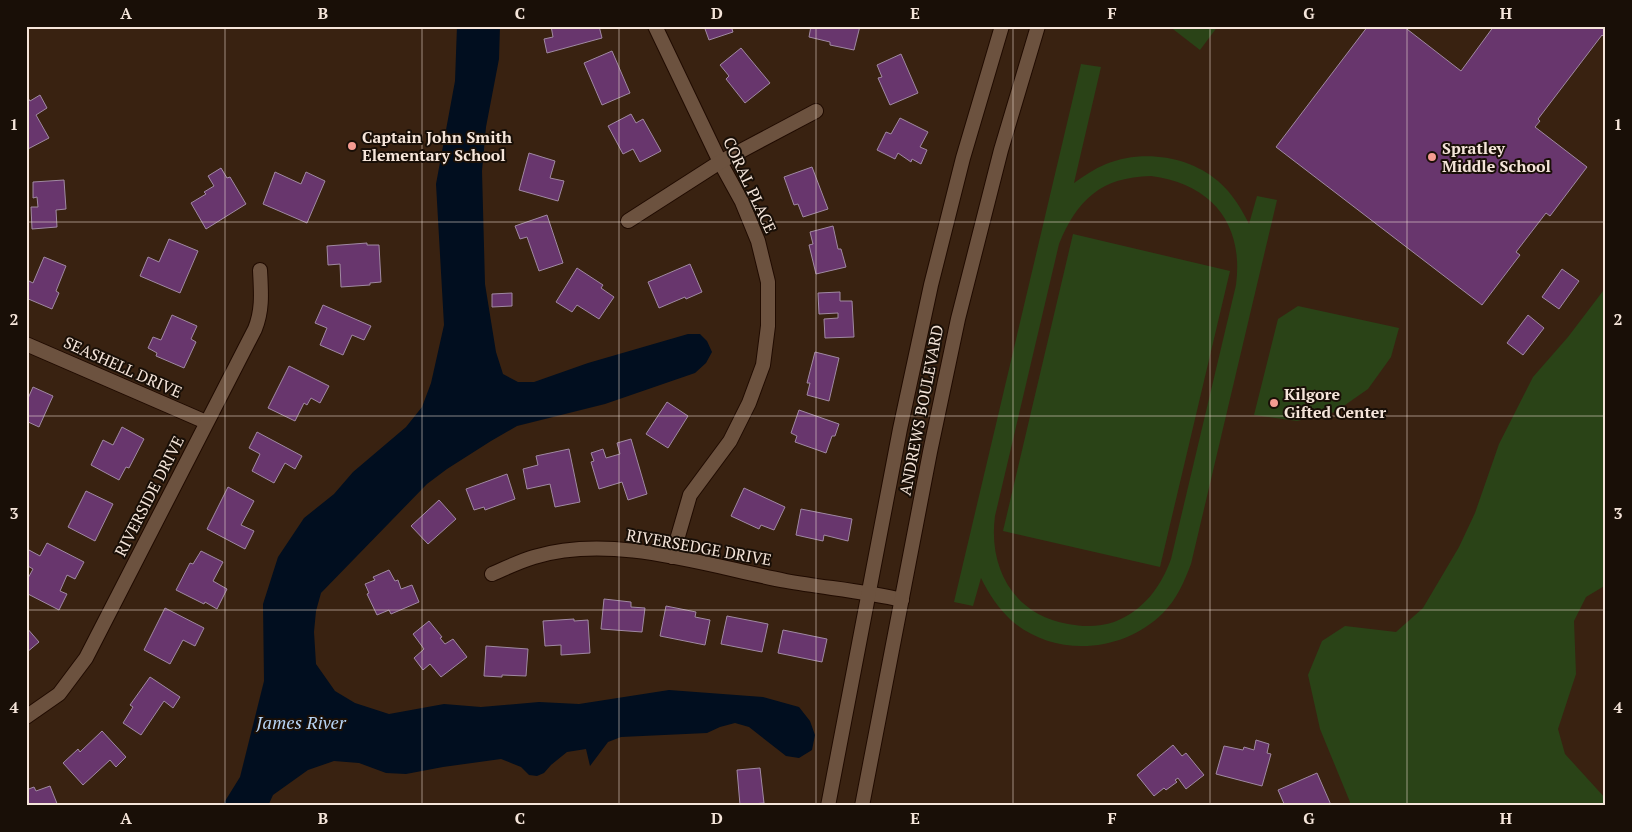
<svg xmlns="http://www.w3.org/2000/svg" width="1632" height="832" viewBox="0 0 1632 832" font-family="'PT Serif',serif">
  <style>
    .green { fill: #2a4317; fill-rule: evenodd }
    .water { fill: #010e1f }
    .building { fill: #68366d; stroke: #a089a2 }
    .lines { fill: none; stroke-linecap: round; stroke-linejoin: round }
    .minor-casing { stroke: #200b00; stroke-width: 16 }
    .tertiary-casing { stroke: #200b00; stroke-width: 16 }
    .minor { stroke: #6c523f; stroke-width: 14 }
    .tertiary { stroke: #6c523f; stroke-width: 14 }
    .grid { fill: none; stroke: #f5e5da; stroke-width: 1; stroke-opacity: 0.55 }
    .poi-dot { fill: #f59c92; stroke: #190f07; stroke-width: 2 }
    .labels { text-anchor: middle; stroke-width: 4; stroke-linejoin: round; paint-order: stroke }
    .poi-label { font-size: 16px; font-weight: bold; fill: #f5e5da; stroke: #190f07; text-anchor: start }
    .street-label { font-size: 16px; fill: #f5e5da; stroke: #190f07 }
    .water-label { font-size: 18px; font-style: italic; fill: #b7d4f4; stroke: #190f07 }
    .neatline { fill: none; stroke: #f5e5da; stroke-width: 2 }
    .grid-label { font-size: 16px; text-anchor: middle; font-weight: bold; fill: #f5e5da }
  </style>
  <rect width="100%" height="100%" fill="#392211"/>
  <g class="green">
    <path d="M1169 26H1218L1200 50Z"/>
    <path d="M1081 64 1101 67 1074 183C1084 176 1094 169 1106 164 1142 149 1189 156 1218 181 1232 193 1241 208 1249 224L1257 196 1277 200 1191 564C1184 582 1177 599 1163 613 1123 653 1055 658 1012 621 998 608 989 594 981 578L973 606 954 602ZM1151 176C1212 184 1244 224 1236 285L1171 559C1161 587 1143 611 1114 622 1100 627 1083 627 1068 624 1014 615 988 568 995 516L1059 244C1077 200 1101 177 1151 176Z"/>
    <path d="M1073 234 1230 271 1160 567 1003 531Z"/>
    <path d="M1606 287V585L1586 597 1574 621 1576 674 1558 729 1565 754 1606 799V806H1349L1350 802 1320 729 1308 675 1322 641 1345 626 1396 632 1423 608 1459 547 1475 513 1499 444 1533 377 1568 337Z"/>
    <path d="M1298 306 1399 328 1391 357 1368 389 1335 412 1297 421 1254 415 1278 319Z"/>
  </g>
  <path class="water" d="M457 26H500L499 59 486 127 482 171 485 284 496 352 503 374 518 382H534L588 363 688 334H700L707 341 712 352 706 363 695 373 605 404 517 426 491 441 447 469 427 484 321 593 316 611 314 632 316 664 335 691 355 703 389 714 444 704 481 707 539 702 579 704 669 690 763 697 799 707 810 721 815 735 812 750 799 758 786 756 749 727 735 723 720 727 707 733 621 737 608 742 590 766 586 749 567 752 551 765 544 773 537 776 529 775 521 767 501 759 443 767 406 774 386 773 359 763 334 761 308 770 273 795 268 806H222L240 777 264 681 263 604 278 557 304 518 334 494 353 472 406 427 422 407 431 383 444 325 436 184 455 81Z"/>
  <g class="building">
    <path d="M551 26H599L602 38 547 53 544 39 553 37Z"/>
    <path d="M704 26H731L733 32 709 40Z"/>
    <path d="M811 26H860L854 50 830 45V42L809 37Z"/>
    <path d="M1368 26H1403L1461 71 1494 26H1606L1604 37 1602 35 1538 119 1540 121 1535 127 1587 167 1550 216 1546 213 1516 252 1520 255 1482 305 1276 147Z"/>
    <path d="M741 48 770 83 745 103 726 79 729 76 720 65Z"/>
    <path d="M612 51 630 93 602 105 584 63Z"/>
    <path d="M901 54 918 93 890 105 878 78 882 77 877 65Z"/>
    <path d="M40 95 47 108 36 115 49 138 26 150V99L28 98 30 101Z"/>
    <path d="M631 114 636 123 643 119 661 151 640 162 633 149 623 154 608 126Z"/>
    <path d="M900 118 928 132 920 147 927 150 921 164 912 159 911 162 898 153 895 159 877 150 886 132 891 134Z"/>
    <path d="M529 153 555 161 550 178 564 181 558 201 519 190Z"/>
    <path d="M812 167 828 209 803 217 798 204 794 205 784 177Z"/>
    <path d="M221 168 227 178 230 177 246 204 206 229 191 203 206 194 204 192 214 186 208 176Z"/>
    <path d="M275 172 301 184 306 172 325 181 307 223 263 204Z"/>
    <path d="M64 180 66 209 56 210 57 227 32 229 31 207H38L37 197 33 198V182Z"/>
    <path d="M547 215 563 263 539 271 527 237 520 239 515 226Z"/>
    <path d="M833 226 838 249H841L846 267 816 274 809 245 813 244 810 232Z"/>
    <path d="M169 239 198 251 180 293 140 276 148 257 159 262Z"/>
    <path d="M367 243V245H379L381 282 370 283V285L341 287 340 264 328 265 327 246Z"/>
    <path d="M44 257 66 266 56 291 59 293 52 309 26 298 27 280 33 283Z"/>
    <path d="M690 264 702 292 686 299 685 297 659 308 648 282Z"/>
    <path d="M577 268 603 285 601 288 614 297 599 319 577 305 572 312 556 302Z"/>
    <path d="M1562 269 1579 281 1559 309 1542 297Z"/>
    <path d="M840 292V301H852L854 337 825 338 824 319 838 318V313L819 314 818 293Z"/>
    <path d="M512 293V306L492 307V294Z"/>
    <path d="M323 305 371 326 364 340 352 335 343 355 320 345 327 328 315 323Z"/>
    <path d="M172 315 197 326 191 339 196 342 184 368 156 356 157 353 148 348 153 337 161 340Z"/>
    <path d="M1528 315 1544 328 1523 355 1507 343Z"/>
    <path d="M815 352 839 358 829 401 807 395 810 383H807Z"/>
    <path d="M289 366 329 386 320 403 311 398 307 405 304 403 295 421 268 408Z"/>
    <path d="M33 387 53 396 39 427 26 421V403Z"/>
    <path d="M667 402 688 416 668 448 646 434Z"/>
    <path d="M799 410 839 424 835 436H832L826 453 795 442 797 436 791 433Z"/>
    <path d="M122 427 144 439 129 468 126 467 119 480 91 465 103 440 113 445Z"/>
    <path d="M257 432 302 456 295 469 285 463 274 483 252 471 260 454 249 448Z"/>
    <path d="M631 439 647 494 628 500 622 482 599 489 591 462 594 461 591 453 603 449 606 458 620 454 617 443Z"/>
    <path d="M569 449 580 502 555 507 550 484 527 489 523 469 538 465 536 456Z"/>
    <path d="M507 474 515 499 485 510 484 507 474 510 466 489Z"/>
    <path d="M228 487 254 501 241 525 254 531 245 549 207 529Z"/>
    <path d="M744 488 785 507 774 530 761 525 759 529 731 516Z"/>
    <path d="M86 491 113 504 95 541 68 527Z"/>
    <path d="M439 500 456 519 428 544 411 526Z"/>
    <path d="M801 509 852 519 848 541 824 535 823 541 796 535Z"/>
    <path d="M47 543 84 562 75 579 67 575 60 591 67 594 59 610 26 593V582L33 569 26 565V556L29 550 40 556Z"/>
    <path d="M201 551 223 562 213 581 227 589 217 609 205 602 204 604 176 590 190 563 193 564Z"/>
    <path d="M389 570 395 581 398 580 401 589 412 585 419 602 391 614 389 610 377 615 367 594 369 593 365 584 375 580 373 577Z"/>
    <path d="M604 599 631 602V607L645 608 642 632 601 629Z"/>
    <path d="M666 606 696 612 695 617 710 620 705 645 660 636Z"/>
    <path d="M165 608 204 628 195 646 183 640 170 664 144 650Z"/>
    <path d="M727 616 768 624 762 652 721 644Z"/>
    <path d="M574 619V621L588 620 590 653 561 655V645L545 646 543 621Z"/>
    <path d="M429 621 442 637 440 638 445 644 453 639 467 657 441 677 430 664 423 670 414 658 424 649 413 634Z"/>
    <path d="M26 627 39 642 26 653Z"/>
    <path d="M783 630 827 639 822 662 778 653Z"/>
    <path d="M486 646 528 649 526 676 502 675V677L484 676Z"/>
    <path d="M150 677 180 697 173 708 164 701 141 735 123 723 133 707 130 705Z"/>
    <path d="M102 731 126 757 116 767 110 760 83 785 63 763 78 749 80 752Z"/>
    <path d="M1256 740 1269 744 1267 753 1271 754 1262 786 1216 774 1224 746 1243 750 1244 747 1254 750Z"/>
    <path d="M1173 745 1182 756 1186 753 1204 775 1186 789 1178 778 1175 780 1177 782 1166 790 1164 788 1154 796 1137 775Z"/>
    <path d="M760 768 764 803 740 805 737 770Z"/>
    <path d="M1317 773 1331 805 1333 806H1285L1278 790Z"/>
    <path d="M50 786 58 806H26V790L34 787 36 791Z"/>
  </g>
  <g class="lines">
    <defs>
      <g id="minor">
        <path d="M655 26 720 162 742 202 758 241 768 282V326L763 365 749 403 730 441 690 495 672 557"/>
        <path d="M628 221 720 162 816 111"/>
        <path d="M26 344 206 422"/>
        <path d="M492 574C506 568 520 561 534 557 613 533 708 566 786 581 825 588 864 591 902 600"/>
        <path d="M26 717 59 694 86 658 255 329C263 309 261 291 260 270"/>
      </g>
      <g id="tertiary">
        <path d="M828 806 900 429 931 285 963 158 1002 26"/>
        <path d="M862 806 930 452 958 319 1001 150 1038 26"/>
      </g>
    </defs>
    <use href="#minor" class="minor-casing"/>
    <use href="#tertiary" class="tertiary-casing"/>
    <use href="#minor" class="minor"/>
    <use href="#tertiary" class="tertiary"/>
  </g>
  <path class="grid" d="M225 26V806M422 26V806M619 26V806M816 26V806M1013 26V806M1210 26V806M1407 26V806M26 222H1606M26 416H1606M26 610H1606"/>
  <g class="poi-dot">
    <circle cx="352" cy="146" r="5"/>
    <circle cx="1432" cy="157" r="5"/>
    <circle cx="1274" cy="403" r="5"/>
  </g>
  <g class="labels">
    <g class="poi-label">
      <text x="362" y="143">Captain John Smith<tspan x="362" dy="18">Elementary School</tspan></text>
      <text x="1442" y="154">Spratley<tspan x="1442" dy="18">Middle School</tspan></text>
      <text x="1284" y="400">Kilgore<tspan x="1284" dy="18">Gifted Center</tspan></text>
    </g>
    <g class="street-label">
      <text transform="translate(750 185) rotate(65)" y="6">CORAL PLACE</text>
      <text transform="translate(123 367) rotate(24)" y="6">SEASHELL DRIVE</text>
      <text transform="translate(921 410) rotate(-79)" y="6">ANDREWS BOULEVARD</text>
      <text transform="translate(149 496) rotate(-63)" y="6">RIVERSIDE DRIVE</text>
      <text transform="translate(699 547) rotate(10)" y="6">RIVERSEDGE DRIVE</text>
    </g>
    <g class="water-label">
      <text x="301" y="729">James River</text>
    </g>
  </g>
  <rect width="1632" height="832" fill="none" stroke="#190f07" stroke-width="55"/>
  <rect x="28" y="28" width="1576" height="776" class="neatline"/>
  <g class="grid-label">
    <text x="126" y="19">A</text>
    <text x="323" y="19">B</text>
    <text x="520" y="19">C</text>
    <text x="717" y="19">D</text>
    <text x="915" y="19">E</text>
    <text x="1112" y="19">F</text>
    <text x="1309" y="19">G</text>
    <text x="1506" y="19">H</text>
    <text x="14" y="130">1</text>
    <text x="1618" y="130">1</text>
    <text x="14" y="325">2</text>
    <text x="1618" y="325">2</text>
    <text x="14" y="519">3</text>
    <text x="1618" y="519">3</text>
    <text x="14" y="713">4</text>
    <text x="1618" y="713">4</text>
    <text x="126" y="824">A</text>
    <text x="323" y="824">B</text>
    <text x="520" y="824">C</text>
    <text x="717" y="824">D</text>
    <text x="915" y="824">E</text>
    <text x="1112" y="824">F</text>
    <text x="1309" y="824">G</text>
    <text x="1506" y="824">H</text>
  </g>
</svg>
